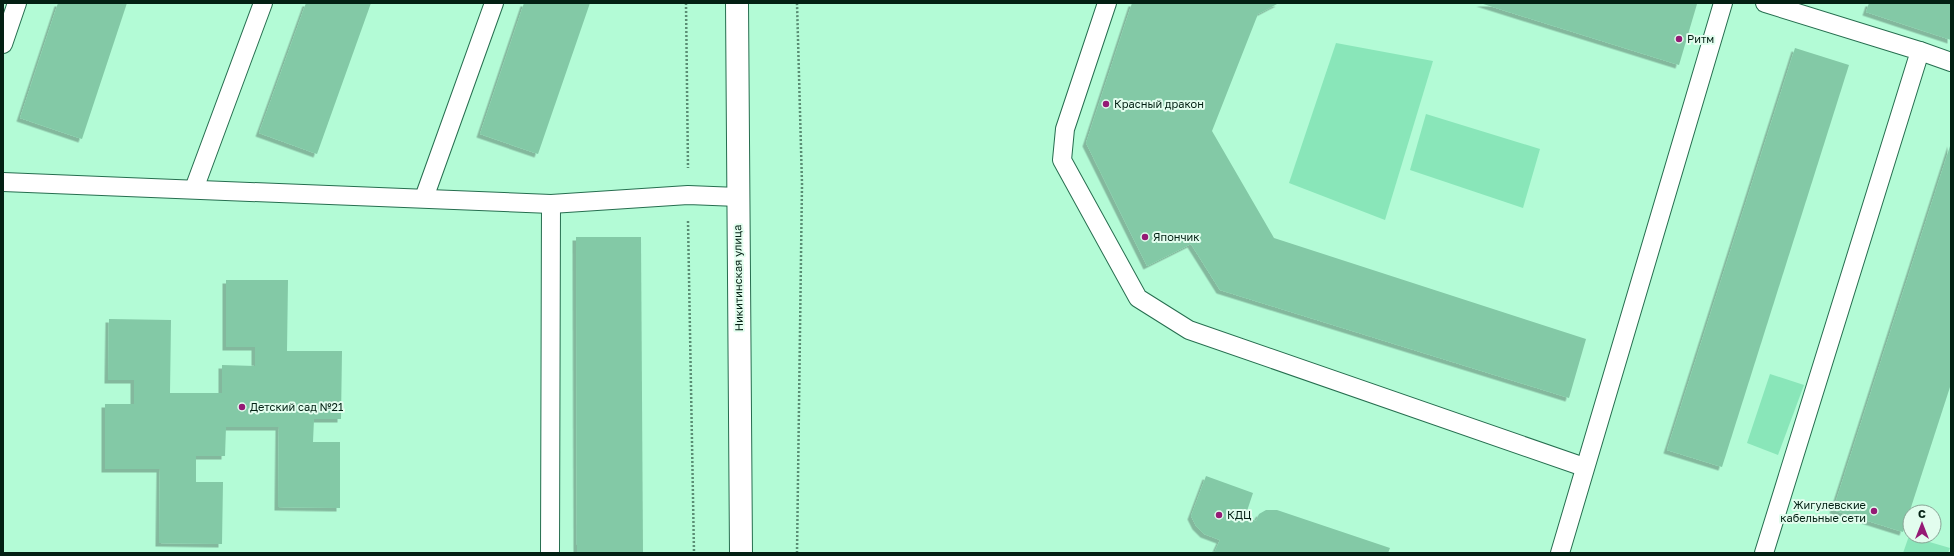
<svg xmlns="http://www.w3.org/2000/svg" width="1954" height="556" viewBox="0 0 1954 556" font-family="'Golos Text',sans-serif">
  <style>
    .green { fill: #89e6b9 }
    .building { fill: #83c9a6; filter: url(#shadow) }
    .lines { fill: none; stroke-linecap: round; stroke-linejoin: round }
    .service-casing { stroke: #266e4f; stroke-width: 20 }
    .minor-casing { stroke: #266e4f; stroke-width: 24 }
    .path { stroke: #5a8d74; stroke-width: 2.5; stroke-dasharray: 2 2; stroke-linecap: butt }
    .service { stroke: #fff; stroke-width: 18 }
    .minor { stroke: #fff; stroke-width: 22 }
    .poi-dot { fill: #951a75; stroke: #e2fdee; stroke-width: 1.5 }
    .labels { text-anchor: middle; stroke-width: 4; stroke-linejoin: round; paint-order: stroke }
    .poi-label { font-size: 11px; fill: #032013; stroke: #e2fdee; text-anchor: start }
    .street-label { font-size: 11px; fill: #032013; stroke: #e2fdee }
  </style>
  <defs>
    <filter id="shadow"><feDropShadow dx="-3.5" dy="3.5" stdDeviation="0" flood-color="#0004"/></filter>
  </defs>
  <rect width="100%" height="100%" fill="#b3fbd6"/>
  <g class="green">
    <path d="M1336 43 1433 61 1385 220 1289 183Z"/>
    <path d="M1426 114 1540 149 1523 208 1410 170Z"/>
    <path d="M1770 374 1804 385 1778 455 1747 443Z"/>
    <path d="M1909 536 1950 548 1948 553H1903Z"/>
  </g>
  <g class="building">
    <path d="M58 3H127L82 139 20 118Z"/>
    <path d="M306 3H371L317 154 259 133Z"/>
    <path d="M524 3H590L538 154 480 134Z"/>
    <path d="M1132 3H1279L1258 14 1212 131 1274 238 1586 339 1569 398 1220 290 1191 244 1147 266 1086 143Z"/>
    <path d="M1480 3H1693L1697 4 1679 65Z"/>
    <path d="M1869 3H1951V40L1866 12Z"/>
    <path d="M1795 48 1849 65 1722 467 1667 450Z"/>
    <path d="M1951 143V384L1903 532 1833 510Z"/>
    <path d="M576 237H641L643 553H577Z"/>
    <path d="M226 280H288L287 351H342L341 419H314L313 442H340V508L278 507 279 427H226L225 456H196V482H223L222 544 159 543 160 469H105V404H134V380H108L109 319 171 320 170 393H222V365L255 366V347H226Z"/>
    <path d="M1206 476 1253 493 1245 517 1256 521 1259 514 1266 510H1277L1390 548 1388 553H1212L1215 551 1220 540 1204 534 1196 526 1191 516Z"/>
  </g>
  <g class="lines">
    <defs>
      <g id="service">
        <path d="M1107 3 1065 129 1062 160 1138 298 1189 330 1584 467"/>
        <path d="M3 44 17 3"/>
        <path d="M1920 51 1951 62"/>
        <path d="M3 182 551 204 688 195 738 197"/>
        <path d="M194 189 263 3"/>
        <path d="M424 198 494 3"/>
        <path d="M550 553 551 204"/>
        <path d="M1560 553 1723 3"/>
        <path d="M1764 553 1920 51 1765 3"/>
      </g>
      <path id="minor" d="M737 3 741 553"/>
    </defs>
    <use href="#service" class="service-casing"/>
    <use href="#minor" class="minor-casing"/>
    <g class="path">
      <path d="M686 3 688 168"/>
      <path d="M688 221 694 553"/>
      <path d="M797 553 802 184 797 3"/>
    </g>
    <use href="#service" class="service"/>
    <use href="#minor" class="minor"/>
  </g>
  <g class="poi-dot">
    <circle cx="1679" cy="39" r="4"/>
    <circle cx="1106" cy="104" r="4"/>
    <circle cx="1145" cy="237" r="4"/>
    <circle cx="242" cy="407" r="4"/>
    <circle cx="1874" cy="511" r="4"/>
    <circle cx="1219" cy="515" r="4"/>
  </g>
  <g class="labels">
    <g class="poi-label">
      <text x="1687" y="43">Ритм</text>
      <text x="1114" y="108">Красный дракон</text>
      <text x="1153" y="241">Япончик</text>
      <text x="250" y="411">Детский сад №21</text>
      <text x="1866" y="509" text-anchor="end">Жигулевские<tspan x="1866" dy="13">кабельные сети</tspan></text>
      <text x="1227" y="519">КДЦ</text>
    </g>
    <g class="street-label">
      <text transform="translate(738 278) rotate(-91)" y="4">Никитинская улица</text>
    </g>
  </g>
  <rect width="1954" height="556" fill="none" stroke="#032013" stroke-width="8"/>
  <g transform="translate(1922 524)"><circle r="19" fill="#e2fdee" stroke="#89a596"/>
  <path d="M0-3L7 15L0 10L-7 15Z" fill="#951a75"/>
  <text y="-6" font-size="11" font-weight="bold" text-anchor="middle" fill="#032013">С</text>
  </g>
</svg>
